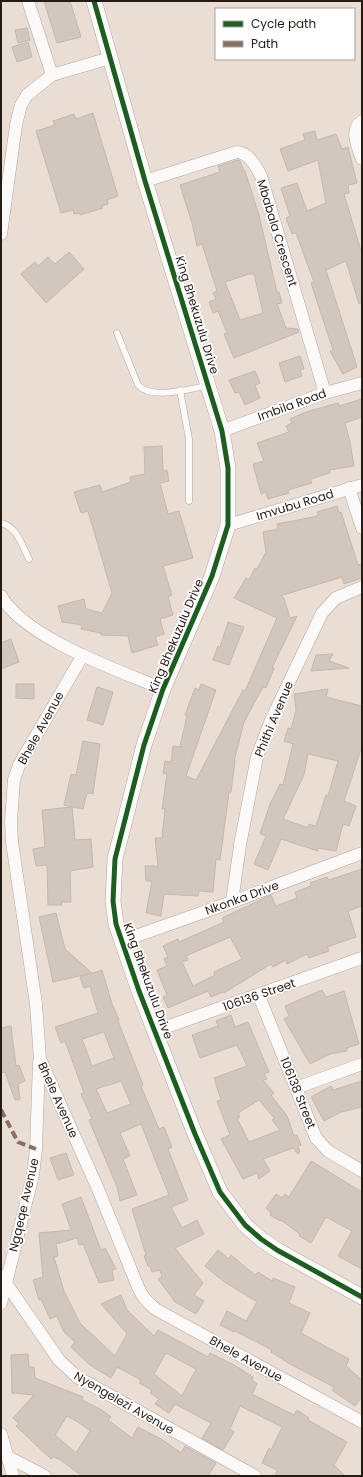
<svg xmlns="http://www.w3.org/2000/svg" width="363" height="1477" viewBox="0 0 363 1477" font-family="Poppins,sans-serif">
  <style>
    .building { fill: #d1c7bf; stroke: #c2b9b1; fill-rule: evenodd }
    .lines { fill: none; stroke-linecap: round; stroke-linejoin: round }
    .service-casing { stroke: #b1a79f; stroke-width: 7 }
    .minor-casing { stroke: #b1a79f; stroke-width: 13 }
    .tertiary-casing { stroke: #b1a79f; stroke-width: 16 }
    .service { stroke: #fcfaf8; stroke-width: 6 }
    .minor { stroke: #fcfaf8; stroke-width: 12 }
    .tertiary { stroke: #fcfaf8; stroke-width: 15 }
    .quiet { stroke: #8d6e63; stroke-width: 4; stroke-dasharray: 8 4; stroke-linecap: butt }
    .cycleway-casing { stroke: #fff; stroke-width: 8 }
    .cycleway { stroke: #1b5e20; stroke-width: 5 }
    .labels { text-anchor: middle; stroke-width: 3.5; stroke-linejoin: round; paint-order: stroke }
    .street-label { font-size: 12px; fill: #241b15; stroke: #fff }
  </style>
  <rect width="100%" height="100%" fill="#eaddd3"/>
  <g class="building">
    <path d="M44 1H70L81 37 57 43Z"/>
    <path d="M27 28 30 40 18 43 15 30Z"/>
    <path d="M28 42 32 57 17 62 12 47Z"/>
    <path d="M93 113 118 196 107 200 108 204 102 206 103 208 80 215 79 213 74 214 73 210 61 213 36 131 55 125 53 121 74 114 76 119Z"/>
    <path d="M315 131 317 140 336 134 342 149 348 147 357 183 348 185 349 193 344 194 362 254V303L359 304 346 261 326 270 357 367 343 374 330 351 333 350 311 283 314 282 296 233 292 234 286 218 290 216 281 188 297 183 307 211 326 203 318 160 288 171 280 149 305 140 303 134Z"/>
    <path d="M238 160 240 161 244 171H245L259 215 277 292H279L282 303 277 304 286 328 298 329 299 332 234 358 224 334 227 333 218 311 213 313 209 302 216 299 213 293 217 291 202 244 197 246 192 223 180 185 220 172 218 166ZM249 274H254L263 313 240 320 225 282Z"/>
    <path d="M69 252 84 269 46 303 21 274 35 262 38 266 48 257 55 264Z"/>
    <path d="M300 356 304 369 300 370 302 376 285 382 279 363Z"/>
    <path d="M255 371 260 383 255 385 260 398 245 405 239 392 235 393 229 380Z"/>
    <path d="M362 399V417L345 423 350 442 354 466 330 470V473L310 479 312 483 288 490 289 493 268 499 266 492 261 494 253 464 264 461 257 443 289 432 286 426 292 423 290 419 306 412 338 403 339 406Z"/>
    <path d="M162 446 163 471 167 470 169 481 160 483 168 514 179 511 193 558 163 566 172 595 168 597 173 615 160 619 164 634 155 637 158 645 132 653 128 636 101 635V633L81 629 82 625 62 622 58 606 84 599 86 609 102 613 112 593 88 511 81 513 74 492 100 485 102 492 131 482 130 477 145 474 144 447Z"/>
    <path d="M337 506 339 513 341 512 358 565 362 564V578L344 584 342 577 280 596 284 598 290 618 297 616 272 668H274L266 688 263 687 244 722 234 761H235L231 792H229L220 860 216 859 213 892 199 891 198 896 164 894 161 916 146 913 152 881H146L145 866H158L155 838H162L165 809H162L167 774 163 773 165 761 171 762 173 746 180 747 187 715H185L195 688 199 690 201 684 216 690 186 776 196 780 243 690 245 691 277 618 234 598 246 578 249 580 255 568 257 569 266 552 263 532 278 529 277 524 318 516 317 512Z"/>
    <path d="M228 622 244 627 229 665 213 660 218 646 220 647Z"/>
    <path d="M11 639 19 662 1 669V643Z"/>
    <path d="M333 654 329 661 349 668 311 671 316 655Z"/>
    <path d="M16 684H34V699L16 698Z"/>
    <path d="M97 687 113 692 103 725 87 720Z"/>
    <path d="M328 689 326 697 362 706V746L344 801 356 806 349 826 343 824 336 851 317 848 318 851 281 839 268 870 254 864 266 836 260 834 270 804 280 784 283 785 293 744 284 741 288 728 291 729 296 710 294 694ZM308 754 338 761 328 796 326 795 316 826 309 824 308 828 283 819 304 775Z"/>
    <path d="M83 741 100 744 93 794 87 793 83 809 64 805 71 774 76 775Z"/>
    <path d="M72 807 75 840 91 839 93 867 70 871 71 902H62V905H48L47 865 36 866 33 849 45 847 42 810Z"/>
    <path d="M362 869V906L348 911 356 937 327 947 329 951 309 958 307 954 287 964 286 960 273 967 271 964 224 993 223 992 211 997 208 991 168 1008 163 997 167 995 157 970 167 966 164 959 168 957 163 946 178 939 179 942 224 922 222 918 271 895 276 906 297 898 295 892 311 886 310 883 327 877 329 880ZM230 937 242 959 214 972 215 975 193 986 182 962 188 960 186 956Z"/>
    <path d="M56 913 65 949 92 973 53 982 39 917Z"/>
    <path d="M102 970 112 1004 119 1020 118 1021 143 1085 141 1086 159 1129 164 1127 172 1147 168 1149 188 1200 171 1207 182 1228 197 1220 204 1234 175 1248 203 1283 194 1295 204 1301 196 1314 175 1302 158 1279 162 1277 160 1270 152 1272 150 1266H148L144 1256 146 1255 132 1209 169 1195 141 1124 120 1133 130 1156 123 1159 137 1195 120 1201 117 1187 89 1120 92 1119 81 1094 84 1093 65 1041 61 1043 55 1027 98 1013 90 986 84 988 80 977ZM104 1032 114 1058 92 1066 82 1039ZM121 1081 131 1104 107 1113 96 1089Z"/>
    <path d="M322 990 326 997 344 991 359 1044 347 1048V1051L330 1054 310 1064 284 1019 289 1016 285 1006Z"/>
    <path d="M231 1015 235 1027 248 1022 269 1072 264 1074 267 1079 263 1080 274 1093 271 1095 287 1116 294 1136 297 1135 301 1145 298 1146 300 1152 298 1154 293 1148 263 1159 270 1171 259 1179 257 1173 243 1179 221 1139 230 1135 217 1101 221 1100 214 1078 247 1066 237 1045 200 1058 192 1035 218 1026 216 1021ZM259 1100 274 1118 272 1120 280 1130 249 1142 237 1118 240 1117 238 1113Z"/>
    <path d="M11 1026 16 1066 19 1065 25 1081 18 1084 20 1099 15 1100 5 1072 1 1073V1028Z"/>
    <path d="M362 1081V1107L341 1112 324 1121 311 1097 331 1086 333 1090Z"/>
    <path d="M66 1153 74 1175 58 1180 50 1158Z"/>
    <path d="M311 1161 362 1192V1269L338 1256 352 1231 326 1217 311 1243 299 1236 300 1234 281 1220 280 1221 270 1215 271 1213 266 1208 276 1194 282 1198 285 1194 289 1197Z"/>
    <path d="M81 1197 101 1250 105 1248 116 1269 112 1270 114 1280 99 1283 83 1244 79 1245 77 1238 56 1244 58 1256 54 1257 64 1291 80 1323 115 1356 127 1334 101 1304 121 1295 127 1310 154 1336 158 1330 208 1357 210 1353 234 1365 253 1377 252 1380 257 1384 252 1394 294 1415 297 1410 309 1418 308 1420 347 1442 334 1465 345 1476H275L277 1470 262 1463 269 1448 271 1450 282 1427 240 1406 230 1429 234 1432 223 1450 202 1438 211 1423 175 1404 169 1413 155 1404 159 1399 150 1393 152 1390 139 1383 141 1380 117 1367 111 1378 90 1365 71 1347 75 1342 64 1332 57 1316 50 1319 41 1299 39 1300 33 1280 43 1277 39 1233 71 1230 62 1204ZM166 1353 196 1369 182 1396 154 1374Z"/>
    <path d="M218 1250 229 1259 231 1255 255 1275 258 1272 272 1281 273 1278 295 1287 289 1303 310 1313 301 1333 349 1359 346 1366 362 1380V1397L355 1406 332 1390 334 1387 290 1364 271 1352 272 1350 235 1331 234 1332 220 1325 227 1311 246 1321 257 1302 223 1281 205 1266Z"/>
    <path d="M28 1354 29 1367H34L35 1378 83 1397 82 1400 100 1409 111 1417 108 1420 132 1438 138 1427 161 1439 181 1453 185 1446 216 1463 208 1476H82L59 1459 53 1457 51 1459 16 1426 19 1423 13 1418 34 1395 12 1393 11 1355ZM67 1416 78 1422 90 1431 76 1453 55 1435Z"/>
  </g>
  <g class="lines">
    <defs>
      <g id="service">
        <path d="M117 333 138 385C151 400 189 389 207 386"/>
        <path d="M180 390 189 439V501"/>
        <path d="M1 523C17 527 22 545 29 559"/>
      </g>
      <g id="minor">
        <path d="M28 1 52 75"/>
        <path d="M362 121C349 130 358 147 362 159"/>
        <path d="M145 181 237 152C248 152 257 167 261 176L325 393"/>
        <path d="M1 234 16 125 21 105 27 95 52 75 110 58"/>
        <path d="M222 431 325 393 362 383"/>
        <path d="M349 488 362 528"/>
        <path d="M228 525 362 485"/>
        <path d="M1 596C26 639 118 670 163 689"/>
        <path d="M83 655 19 765 14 780 11 821 12 842 36 1004 40 1059 98 1189 136 1282C141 1295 146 1302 157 1310L362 1422"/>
        <path d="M232 902 240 845 257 757 271 720 322 613 336 598 362 587"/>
        <path d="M122 941 232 902 362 853"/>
        <path d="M259 996 316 1138 328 1151 362 1171"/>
        <path d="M155 1031 362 958"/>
        <path d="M296 1088 362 1064"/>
        <path d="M1 1276 59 1360 77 1377 255 1476"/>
        <path d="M1 1303 33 1175 36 1149 39 1062"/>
        <path d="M1 1434 13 1476"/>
        <path d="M8 1457 45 1476"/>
      </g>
      <path id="tertiary" d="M94 1 145 181 222 431 228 468V525L212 576 163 689 144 745 115 859 113 901 116 924 139 991 195 1134 220 1192 245 1225 261 1239 277 1250 362 1297"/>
    </defs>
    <use href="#service" class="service-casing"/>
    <use href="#minor" class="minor-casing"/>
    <use href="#tertiary" class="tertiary-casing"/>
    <use href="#service" class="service"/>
    <use href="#minor" class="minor"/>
    <use href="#tertiary" class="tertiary"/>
    <path class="quiet" d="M1 1110 18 1142 36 1149"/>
    <defs>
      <path id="cycleway" d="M94 1 145 181 222 431 228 468V525L212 576 163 689 144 745 115 859 113 901 116 924 139 991 195 1134 220 1192 245 1225 261 1239 277 1250 362 1297"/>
    </defs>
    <use href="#cycleway" class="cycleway-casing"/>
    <use href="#cycleway" class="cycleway"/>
  </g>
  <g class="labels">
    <g class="street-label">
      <text transform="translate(277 233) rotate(73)" y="4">Mbabala Crescent</text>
      <text transform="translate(197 315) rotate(73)" y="4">King Bhekuzulu Drive</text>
      <text transform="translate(292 405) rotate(-20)" y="4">Imbila Road</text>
      <text transform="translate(295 505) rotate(-17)" y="4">Imvubu Road</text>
      <text transform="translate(176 636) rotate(-67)" y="4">King Bhekuzulu Drive</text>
      <text transform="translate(274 719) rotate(-67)" y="4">Phithi Avenue</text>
      <text transform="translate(41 728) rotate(-61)" y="4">Bhele Avenue</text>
      <text transform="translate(242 898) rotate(-20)" y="4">Nkonka Drive</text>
      <text transform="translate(148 981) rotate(70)" y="4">King Bhekuzulu Drive</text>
      <text transform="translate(259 995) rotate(-19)" y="4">106136 Street</text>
      <text transform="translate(298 1093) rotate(68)" y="4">106138 Street</text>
      <text transform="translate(58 1100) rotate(66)" y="4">Bhele Avenue</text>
      <text transform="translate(24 1205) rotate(-77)" y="4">Ngqeqe Avenue</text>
      <text transform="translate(246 1359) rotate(29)" y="4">Bhele Avenue</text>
      <text transform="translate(124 1403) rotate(30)" y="4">Nyengelezi Avenue</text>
    </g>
  </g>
  <rect width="363" height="1477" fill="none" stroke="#241b15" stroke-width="4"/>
  <rect x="215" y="8" width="140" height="52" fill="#ffffff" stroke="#a7a4a1"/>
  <rect x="223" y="21" width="20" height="6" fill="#1b5e20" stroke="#a7a4a1"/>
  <text x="251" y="28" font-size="12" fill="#241b15">Cycle path</text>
  <rect x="223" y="41" width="20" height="6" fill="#8d6e63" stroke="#a7a4a1"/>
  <text x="251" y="48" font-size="12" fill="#241b15">Path</text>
</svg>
